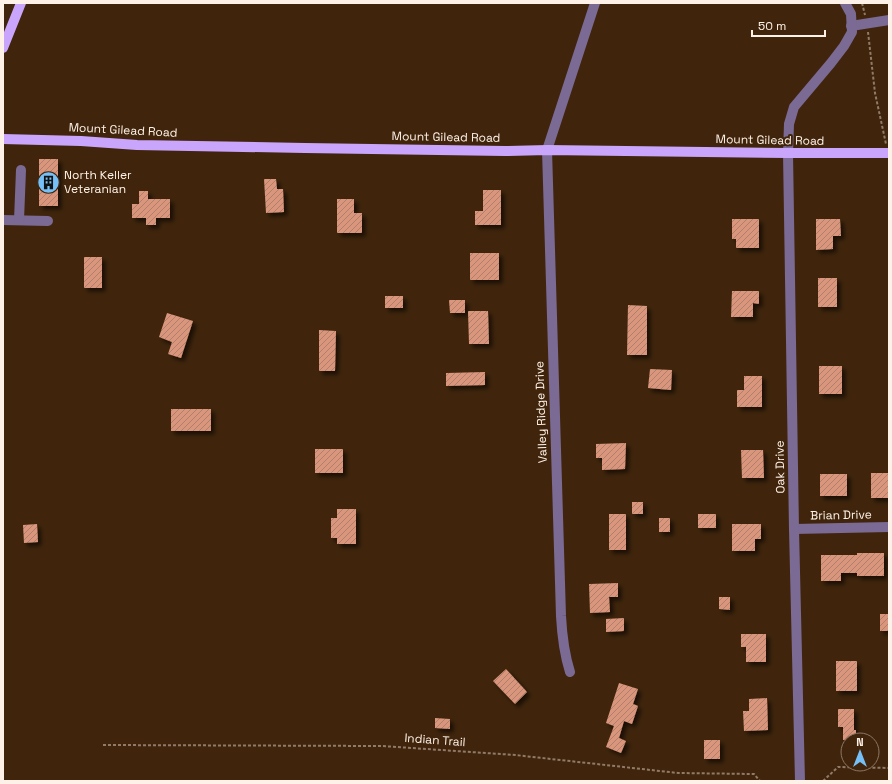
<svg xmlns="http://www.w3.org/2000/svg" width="892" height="784" viewBox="0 0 892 784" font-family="'Space Grotesk',sans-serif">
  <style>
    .building { fill: url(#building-hatch); filter: url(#shadow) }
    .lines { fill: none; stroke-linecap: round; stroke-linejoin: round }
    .path { stroke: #907b69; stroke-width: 2; stroke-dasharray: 3 2; stroke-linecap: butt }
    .minor { stroke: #7a6a94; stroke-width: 10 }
    .major { stroke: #c9a6fc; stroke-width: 10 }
    .labels { text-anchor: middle; stroke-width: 4; stroke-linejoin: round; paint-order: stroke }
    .street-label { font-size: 12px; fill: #fef2e8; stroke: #40250c }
    .poi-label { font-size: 12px; fill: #fef2e8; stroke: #40250c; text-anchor: start }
  </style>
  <defs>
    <pattern id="building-hatch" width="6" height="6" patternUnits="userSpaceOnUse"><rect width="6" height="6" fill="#da967c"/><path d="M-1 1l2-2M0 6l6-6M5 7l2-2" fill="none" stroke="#af7f6c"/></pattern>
    <filter id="shadow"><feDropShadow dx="3.5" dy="3.5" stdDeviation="2" flood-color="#0009"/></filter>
  </defs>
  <rect width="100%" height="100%" fill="#40250c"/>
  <g class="building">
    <rect x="39" y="159" width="19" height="47"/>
    <path d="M264 179H276L277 189H283L284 212 266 213Z"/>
    <path d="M483 190H501V225H475V211H483Z"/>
    <path d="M139 191H148V199H170V218H156V225H146V218H132V204H139Z"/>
    <path d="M337 199H354V213H362V233H337Z"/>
    <path d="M732 219H759V248H736V239H732Z"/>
    <path d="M816 219H840L841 236H833V249L816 250Z"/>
    <rect x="470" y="253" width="29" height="27"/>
    <rect x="84" y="257" width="18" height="31"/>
    <rect x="818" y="278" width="19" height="29"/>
    <path d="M732 291H759V304L753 303V317H731Z"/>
    <rect x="385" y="296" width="18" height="12"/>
    <path d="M449 300H465V313H450Z"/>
    <path d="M628 305 647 306V355H627Z"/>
    <path d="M468 311H488L489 344H469Z"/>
    <path d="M167 313 193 321 181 358 168 354 172 342 159 337Z"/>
    <path d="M319 330 336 331 335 371H319Z"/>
    <rect x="819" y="366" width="23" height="28"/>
    <path d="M650 369 672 370 671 390 648 388Z"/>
    <path d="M485 372V385L446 386V373Z"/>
    <path d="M744 376H762V407H737V390H744Z"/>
    <rect x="171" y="409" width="40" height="22"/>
    <path d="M626 443 625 469 602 470V458H596V444Z"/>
    <rect x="315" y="449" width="28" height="24"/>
    <path d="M741 450H763L764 478H742Z"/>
    <rect x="871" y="473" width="18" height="25"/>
    <rect x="820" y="474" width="27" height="22"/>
    <rect x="632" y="502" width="11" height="12"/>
    <path d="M337 509H356V544H337V538H331V518H337Z"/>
    <rect x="609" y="514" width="17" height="36"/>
    <rect x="698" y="514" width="18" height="14"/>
    <rect x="659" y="518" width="11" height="14"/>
    <path d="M37 524 38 542 24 543 23 525Z"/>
    <path d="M732 524H761V539H755V551H732Z"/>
    <path d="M857 553H884V576H857V573H841V581H821V555H857Z"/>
    <path d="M618 583V597H609L610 612 590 613 589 584Z"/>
    <path d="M719 597H730V610L719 609Z"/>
    <rect x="880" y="614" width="9" height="17"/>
    <path d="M624 618V631L606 632V619Z"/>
    <path d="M741 634H766V662H746V647H741Z"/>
    <rect x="836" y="661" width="21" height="30"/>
    <path d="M506 669 527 692 515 704 493 681Z"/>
    <path d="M619 683 638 689 633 704 638 706 632 724 624 721 619 738 626 741 621 753 606 747 614 726 606 723Z"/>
    <path d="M767 698 768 730 744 731 743 711H749V699Z"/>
    <path d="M838 709H854V730H856V740H843V727H838Z"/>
    <path d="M435 718 450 719V729L435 728Z"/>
    <rect x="704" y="740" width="16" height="19"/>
  </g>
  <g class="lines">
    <g class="path">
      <path d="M862 3 865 15"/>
      <path d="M868 32 875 93 886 144"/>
      <path d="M103 745 382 746 515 755 678 773 754 774 760 781"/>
      <path d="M823 781 838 767 889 768"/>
    </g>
    <g class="minor">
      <path d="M851 26 889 20"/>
      <path d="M3 220 48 221"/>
      <path d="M19 220 21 170"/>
      <path d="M794 529 889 527"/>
      <path d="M570 672C564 653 562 635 561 616L547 150 595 3"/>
      <path d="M800 781 794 529 788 153 789 124 794 107 831 63 844 46 852 32 851 14 845 3"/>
    </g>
    <g class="major">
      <path d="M3 48 21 3"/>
      <path d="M3 139 81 141 137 145 305 148 505 151 547 150 788 153H889"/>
    </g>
  </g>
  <defs>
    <symbol id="building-disc" viewBox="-11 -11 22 22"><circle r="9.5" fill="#76c0f7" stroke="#40250c"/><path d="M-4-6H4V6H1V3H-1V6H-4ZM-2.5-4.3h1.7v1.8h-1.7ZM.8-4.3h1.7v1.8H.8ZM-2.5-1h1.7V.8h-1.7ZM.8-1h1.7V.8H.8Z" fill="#111"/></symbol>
  </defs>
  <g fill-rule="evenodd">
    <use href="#building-disc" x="36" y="170" width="25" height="25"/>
  </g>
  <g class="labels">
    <g class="street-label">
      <text transform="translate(123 130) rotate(3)" y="4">Mount Gilead Road</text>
      <text transform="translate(446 137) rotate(1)" y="4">Mount Gilead Road</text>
      <text transform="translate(770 140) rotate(1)" y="4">Mount Gilead Road</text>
      <text transform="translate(541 412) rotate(-92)" y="4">Valley Ridge Drive</text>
      <text transform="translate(780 467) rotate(-91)" y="4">Oak Drive</text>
      <text transform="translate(841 515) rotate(-1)" y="4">Brian Drive</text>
      <text transform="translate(435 740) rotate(4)" y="4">Indian Trail</text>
    </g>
    <g class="poi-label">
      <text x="64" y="179">North Keller<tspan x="64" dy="14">Veteranian</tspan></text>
    </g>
  </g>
  <rect width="892" height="784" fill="none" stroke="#fef2e8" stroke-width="8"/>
  <g transform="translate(860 752)"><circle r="19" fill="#40250c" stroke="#8c7764"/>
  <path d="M0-3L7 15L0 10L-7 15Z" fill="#76c0f7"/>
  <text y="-6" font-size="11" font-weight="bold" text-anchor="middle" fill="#fef2e8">N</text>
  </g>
  <path d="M752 30v6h73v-6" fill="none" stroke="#fef2e8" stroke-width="2"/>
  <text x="758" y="30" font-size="12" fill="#fef2e8" stroke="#40250c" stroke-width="3" paint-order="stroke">50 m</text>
</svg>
